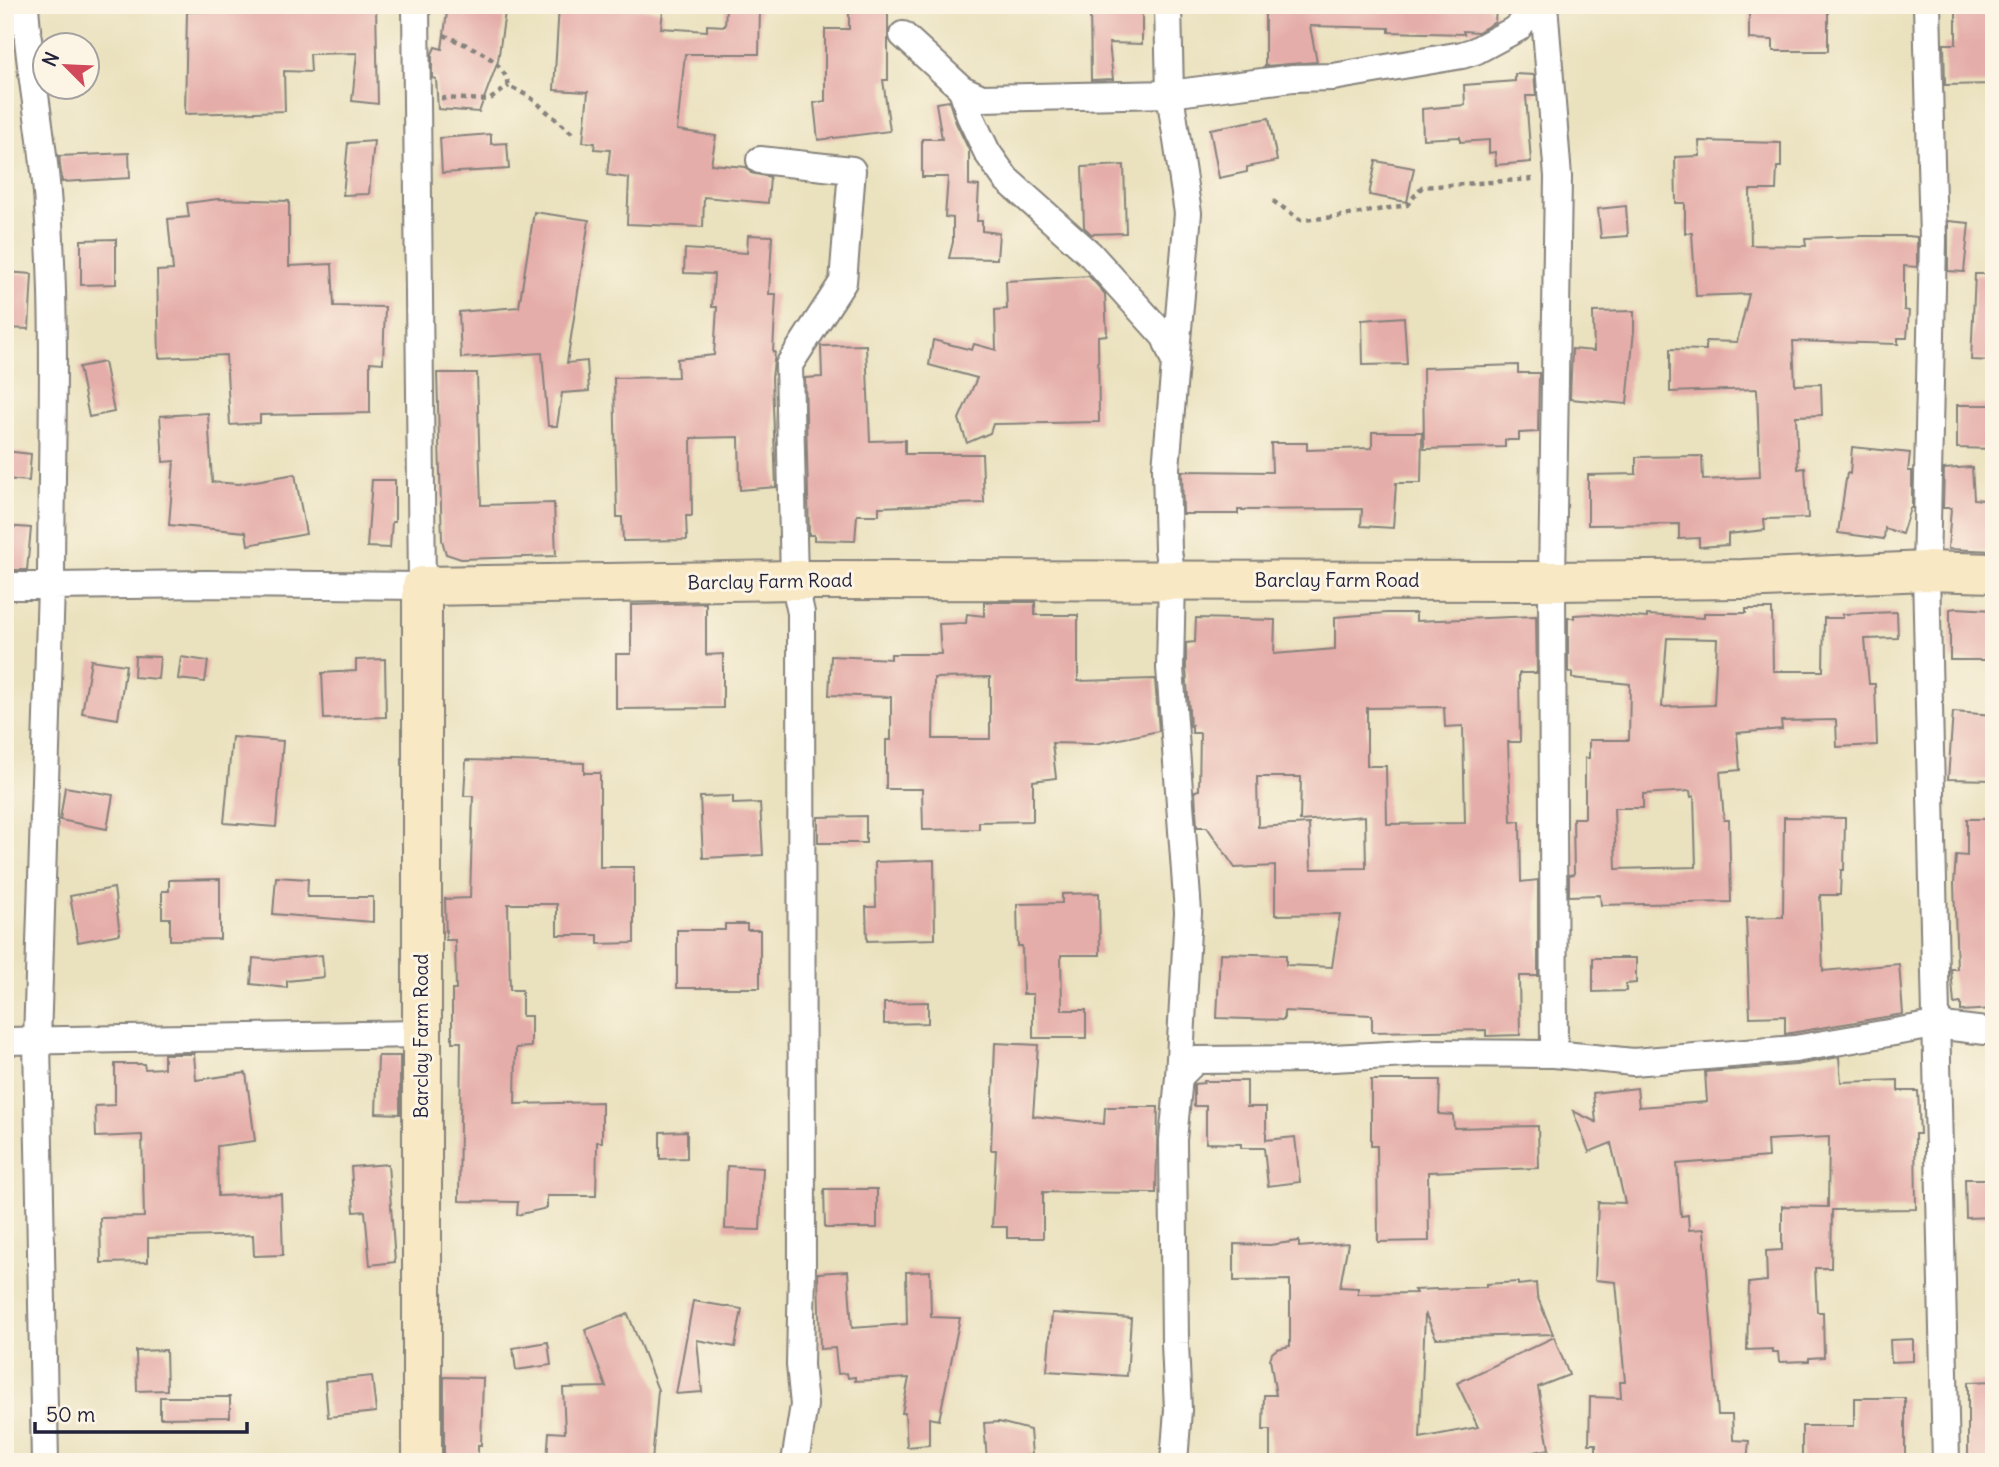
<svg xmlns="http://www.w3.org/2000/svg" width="1999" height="1467" viewBox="0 0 1999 1467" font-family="Delius,sans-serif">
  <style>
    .building { fill: #e5ada9; fill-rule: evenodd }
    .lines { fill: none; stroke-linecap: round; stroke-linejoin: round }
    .street-casing { stroke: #86827c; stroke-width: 30 }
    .secondary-casing { stroke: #86827c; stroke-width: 42 }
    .path { stroke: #86827c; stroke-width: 4.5; stroke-dasharray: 5 5; stroke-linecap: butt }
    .street { stroke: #fff; stroke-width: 26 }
    .secondary { stroke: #f8e8c3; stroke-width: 38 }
    .labels { text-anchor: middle; stroke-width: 6; stroke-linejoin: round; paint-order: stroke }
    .street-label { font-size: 19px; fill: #22223b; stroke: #fcf5e5 }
  </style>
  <rect width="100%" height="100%" fill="#fcf5e5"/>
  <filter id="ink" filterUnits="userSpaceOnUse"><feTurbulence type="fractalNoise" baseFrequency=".0143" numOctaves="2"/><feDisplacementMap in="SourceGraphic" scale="14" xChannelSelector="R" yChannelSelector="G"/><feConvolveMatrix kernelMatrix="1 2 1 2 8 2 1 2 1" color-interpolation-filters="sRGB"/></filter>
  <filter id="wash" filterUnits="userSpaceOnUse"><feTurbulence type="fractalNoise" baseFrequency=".00686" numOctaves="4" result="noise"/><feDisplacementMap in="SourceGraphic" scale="28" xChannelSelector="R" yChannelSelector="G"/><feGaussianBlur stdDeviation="1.57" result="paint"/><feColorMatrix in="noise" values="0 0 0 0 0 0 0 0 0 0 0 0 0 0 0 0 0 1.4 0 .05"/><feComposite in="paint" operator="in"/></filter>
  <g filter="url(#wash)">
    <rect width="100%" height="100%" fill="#eae1be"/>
    <g id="blocks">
      <g class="building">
        <path d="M333 5H376L378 104 352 101 357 53 310 54 311 72 284 71 285 111 185 114 187 12Z"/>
        <path d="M448 5H506L498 61 479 112 438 109 436 79 432 78V54L435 47 442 49Z"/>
        <path d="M559 5H599L663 11 661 28 707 31V25L725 26 726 8 760 9 759 54H685L677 130 716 136 711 164 746 167 751 173 770 177 768 203 704 197 703 227 627 224 629 178 607 175 610 150 594 149 595 143 583 142 588 92 554 90Z"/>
        <path d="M849 5H888V80H883L890 131 818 140 814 103 825 101V29H849Z"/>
        <path d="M1090 5H1142V44L1109 43 1113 79 1091 80Z"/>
        <path d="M1265 5H1490V9L1496 10 1495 22 1478 32 1463 31 1464 34 1389 32V28L1310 26 1317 62 1265 66Z"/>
        <path d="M1749 5H1828V51H1773V40L1749 39Z"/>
        <path d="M1956 5H1994V84L1945 85 1944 44H1956Z"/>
        <path d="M1515 74 1534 75 1536 96H1526L1531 162 1496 165 1495 152 1489 153V140L1460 142V137L1423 139 1422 109 1465 105 1464 85 1515 81Z"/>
        <path d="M949 101 956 123 969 150V185L979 186 977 221H982V231L999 233 997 259 949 258 953 242V218L945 217 948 177H922V139H942L936 103Z"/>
        <path d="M1269 118 1277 161 1247 167V172L1219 178 1210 129Z"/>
        <path d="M491 134V144L507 143 509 169 442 173 440 138Z"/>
        <path d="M374 141 369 194 343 195 348 143Z"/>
        <path d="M1699 141 1781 143V167H1777L1776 190H1750L1751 245 1806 246 1805 238 1861 236H1907L1917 237V267L1904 266V310L1909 311 1907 338H1898V344L1793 341 1795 385 1821 384 1822 415 1796 416 1798 469 1805 468 1808 518 1764 519 1765 530 1728 534V545L1699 547V538L1679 539V524L1588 525V475L1636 474V457L1702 456 1703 480 1760 477 1757 389 1670 392V349L1706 350V341L1737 342 1749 294 1696 296 1692 233H1685V203H1676L1675 157 1700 156Z"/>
        <path d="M129 153 130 178 62 182 59 156Z"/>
        <path d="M1376 161 1414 168 1407 202 1369 195Z"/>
        <path d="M1124 165 1126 233 1091 234 1084 227 1082 167Z"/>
        <path d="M218 199 289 201V266L332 264 334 306 385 307 383 363 370 362V413L260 415V423L230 425 226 355 159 358 157 271 173 270 168 219 189 217 187 203Z"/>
        <path d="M1626 206 1628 236 1601 238 1598 209Z"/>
        <path d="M534 212 589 220 567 363 587 361 589 391 562 393 557 426H548L542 353 461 358 459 312 519 307Z"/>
        <path d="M1948 221 1969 223 1964 272 1948 271Z"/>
        <path d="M748 235 772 236 769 294H776L773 352H775L772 378 776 487 740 490 739 437 691 438 692 516H686L687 540 623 541 622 517H617L614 378 678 377 677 359 714 355 717 307H712L714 274 684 273 685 249 747 253Z"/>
        <path d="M116 239V284L81 285V240Z"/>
        <path d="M5 272 32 274 29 329 5 328Z"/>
        <path d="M1975 274H1994V361L1971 360Z"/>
        <path d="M1089 276 1105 294 1107 335 1098 336 1099 422 993 424 990 433 967 443 959 419 977 378 929 365 933 340 972 350 974 344 996 350 995 310 1007 309 1006 281Z"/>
        <path d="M1634 311V330L1627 404 1570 399 1572 349 1594 351 1593 312Z"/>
        <path d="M1404 317 1407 364 1363 365 1362 320Z"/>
        <path d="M866 345 870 441 905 440V454H982L984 503 879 507V515H857L855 541 814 540V535H809L805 378 822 377 821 346Z"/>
        <path d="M104 362 114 412 89 417 79 367Z"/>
        <path d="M1518 365V373H1539L1538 432 1519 433V440H1505V447L1424 449 1423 368Z"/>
        <path d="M437 373H477L481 505 554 503 556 556 461 559 446 554 442 540Z"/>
        <path d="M1957 405H1994V449L1957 448Z"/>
        <path d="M208 413 212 482 239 484 295 474 306 534 248 545 246 532 169 525 174 461 163 462 160 416Z"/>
        <path d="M1372 432H1422L1421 483H1396L1393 528 1361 526 1362 509 1238 510V514H1183L1182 471 1272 472 1271 443H1307V450L1372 448Z"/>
        <path d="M1852 447 1910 453 1908 471H1912V508H1910L1902 534 1885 528 1884 539 1838 533 1847 473 1850 474Z"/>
        <path d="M5 451 31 454 29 481 5 479Z"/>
        <path d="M1972 467 1974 499 1994 501V551L1948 549 1951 508H1943L1944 469Z"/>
        <path d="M372 480H395V522H392L390 548 367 547Z"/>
        <path d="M5 526 31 528 27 570H5Z"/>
        <path d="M984 602H1035V615H1078V681L1155 679 1159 731 1095 744 1052 743 1056 778 1033 781V821L979 822V829L923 830 922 789H886V740H891V697L829 695 831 656 891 659V654H941L939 624 966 623 967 614 984 616ZM990 677V739H933L934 678Z"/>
        <path d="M706 603V655L723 654V708L616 709V654H631V605Z"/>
        <path d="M1956 608 1994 610V660H1950V609Z"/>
        <path d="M1746 609H1772L1773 671H1823L1824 618H1843V614L1897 612 1898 638 1865 639 1869 684H1875L1877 745 1837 747 1836 720 1781 721 1782 729 1737 733 1740 770 1720 772 1724 820H1729L1731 902 1601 905 1600 895 1569 896V875L1574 874 1573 818H1585V758H1589V740H1629L1630 684 1572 678V672H1568V618H1574V615L1591 614 1647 618V615L1704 618V613H1746ZM1667 638 1717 639 1714 705 1662 707ZM1690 791 1691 797 1694 796 1696 867 1616 869 1614 808H1643V794Z"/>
        <path d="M1387 613H1416V621L1536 616 1537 673H1519L1520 742H1508L1511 822 1520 821 1521 882 1538 880V976H1519L1520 1035 1486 1036V1030L1372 1032V1015L1284 1011V1020L1217 1018 1220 953 1286 955V965L1332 967 1340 914 1275 915V866L1235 868 1207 827H1197L1195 791 1199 790 1200 733H1192V725L1190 726 1186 668V643L1195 642 1196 618 1275 620 1274 654 1335 649V617ZM1444 707 1445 727 1463 726 1465 823 1387 824 1386 766H1367V708ZM1257 777H1301L1300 821 1365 816 1366 868 1311 869 1309 824 1258 827Z"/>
        <path d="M135 656 160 657 158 679 134 677Z"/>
        <path d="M181 657 208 661 205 682 178 679Z"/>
        <path d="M385 659 386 717 324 719 322 673 356 671V660Z"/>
        <path d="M91 660 126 665 118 719 82 713Z"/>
        <path d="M1953 712 1994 715V780L1948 779Z"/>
        <path d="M232 737 283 741 276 827 224 823Z"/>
        <path d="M466 760 584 763V773H600V867H634V943L598 944V935H557V904H508L510 990H522V1016H531V1047L516 1048 515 1104 602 1102V1142H597L596 1196H547V1208L517 1215 518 1202 459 1201 461 1042H452V990H456L455 940H446L445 899 470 898 473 796H464Z"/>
        <path d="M65 787 113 795 107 829 60 820Z"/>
        <path d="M733 796V804L760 803 763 855 703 858 700 797Z"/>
        <path d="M866 816V843H818V817Z"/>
        <path d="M1784 817 1845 818 1844 870H1841L1840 895H1820L1823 971 1899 964 1903 1014 1785 1034V1016L1750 1017 1746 918 1783 917Z"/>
        <path d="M1967 819H1994V880H1991L1994 1009 1961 1011V1003L1954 1004 1951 969H1957L1954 884 1956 855 1967 856Z"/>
        <path d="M934 860 935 939 867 941 866 907H876L875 862Z"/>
        <path d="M276 877 308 879 307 897H373V922L273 914Z"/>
        <path d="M220 879V939L170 940V918H162V891H169V880Z"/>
        <path d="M114 888 120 934 78 942 70 896Z"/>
        <path d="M1099 893 1100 955H1061L1062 1010H1086V1038H1033V994H1023L1022 946H1018L1017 904 1062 903V894Z"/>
        <path d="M725 924H747V930H760V988H677V930H725Z"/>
        <path d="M322 955 324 977 287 981V988L251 984 253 958 274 960Z"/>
        <path d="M1593 958H1636V983L1626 984V991L1593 992Z"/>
        <path d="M928 1002V1023L884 1024V1003Z"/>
        <path d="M995 1043 1038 1045 1033 1116 1104 1124 1105 1107H1158L1156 1193 1043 1192V1238H1007V1227H992L996 1150H991Z"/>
        <path d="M164 1054H194L196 1080 246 1073 255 1141 217 1146 218 1196 281 1194 283 1255 254 1256 253 1235 148 1238V1262L101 1263 100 1218 144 1217 142 1135 96 1137 95 1106 115 1105V1064H144L145 1069 164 1068Z"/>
        <path d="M378 1056H400V1114L376 1113Z"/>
        <path d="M1839 1057 1841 1082 1898 1080V1091H1918L1920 1134H1915L1916 1209 1832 1210 1831 1268H1815L1817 1312H1823L1824 1357 1809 1358V1361L1779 1362 1778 1352H1773V1349L1747 1350 1749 1283 1767 1281 1766 1251 1782 1250V1206L1828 1207 1829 1137 1767 1140 1768 1157 1677 1164 1681 1216 1688 1215 1689 1230 1704 1229 1718 1415H1732L1733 1440 1749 1441 1747 1462H1596V1444H1589L1590 1397 1621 1398 1620 1382H1625L1616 1282 1595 1280 1598 1202 1625 1203 1611 1143 1589 1152 1573 1111 1596 1122 1593 1093 1637 1088 1639 1107 1707 1102 1705 1072 1796 1065Z"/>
        <path d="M1371 1080H1440L1439 1114 1453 1115 1454 1128 1538 1126 1539 1168 1428 1172 1429 1241 1378 1242 1377 1146H1371Z"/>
        <path d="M1204 1081H1247V1107H1266V1140L1295 1137 1300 1182 1268 1186 1264 1148H1241V1144L1206 1143V1106H1194V1084L1204 1083Z"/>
        <path d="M687 1131V1158L660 1159V1132Z"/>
        <path d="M388 1164 395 1262 370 1265 365 1211 354 1212 351 1167Z"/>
        <path d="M727 1166 763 1168 760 1230 725 1229Z"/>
        <path d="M1965 1179H1994V1217L1966 1218Z"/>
        <path d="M824 1189H877V1228H825Z"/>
        <path d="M1299 1241V1247L1348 1243 1340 1287 1358 1288V1294L1416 1293 1414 1290 1486 1287V1284L1518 1282V1285L1536 1283 1537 1296 1553 1334 1436 1338 1425 1313 1420 1438 1478 1427 1457 1383 1554 1337 1569 1375 1538 1387 1549 1449 1483 1462H1270V1430H1263L1264 1395H1276L1270 1359 1272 1353 1277 1349 1290 1346V1280L1234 1281V1244L1270 1245Z"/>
        <path d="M848 1271 852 1328 907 1324 906 1272 930 1271 931 1317 960 1318 939 1420 929 1418V1445L907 1447 905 1413H902L909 1378 855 1381V1377L848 1378 847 1373 838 1374 835 1348 820 1349 818 1273Z"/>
        <path d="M693 1301 742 1309 735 1347 697 1340 702 1392 676 1394Z"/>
        <path d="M1052 1313 1131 1318 1127 1376 1047 1371Z"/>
        <path d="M628 1314 658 1390 652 1462 547 1460 549 1432 565 1433 563 1388 606 1387 585 1330Z"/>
        <path d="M1913 1339V1361L1891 1362 1890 1340Z"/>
        <path d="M548 1342 551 1365 516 1370 513 1348Z"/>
        <path d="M166 1350 167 1390 137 1391 136 1351Z"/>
        <path d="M372 1376 376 1412 328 1417 325 1381Z"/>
        <path d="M444 1377 483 1378 481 1445H478V1462H444Z"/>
        <path d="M1994 1381V1462H1968V1382Z"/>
        <path d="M160 1397H230V1417L160 1418Z"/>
        <path d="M1854 1398H1905V1462H1802V1426H1854Z"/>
        <path d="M999 1422 1030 1430 1032 1455 987 1460 984 1423Z"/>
      </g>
    </g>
  </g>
  <g filter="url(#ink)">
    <use href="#blocks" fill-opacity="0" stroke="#86827c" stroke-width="2"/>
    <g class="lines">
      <defs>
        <g id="street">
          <path d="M1168 5 1170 94 1188 213 1166 468 1168 550 1172 579 1170 668 1188 912 1179 1077 1173 1140 1175 1343 1178 1410 1174 1462"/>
          <path d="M1544 5 1558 177 1552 581 1554 1054"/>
          <path d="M1927 5 1933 240 1926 571 1946 1462"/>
          <path d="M903 35 962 89 982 98 1170 94 1293 78 1333 77 1462 55 1475 51 1518 28 1526 17H1543"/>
          <path d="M962 89 970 116 987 152 1006 179 1090 254 1165 337 1174 360"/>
          <path d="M760 160 852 170 843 282 789 365 794 580 801 613 802 1268 800 1365 804 1405 795 1462"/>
          <path d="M5 586H51C51 460 57 333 48 207 44 139 29 73 25 5"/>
          <path d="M5 1041 420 1034"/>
          <path d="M1179 1077 1196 1060 1315 1059 1425 1053 1554 1054 1633 1062 1795 1049 1935 1025 1994 1032"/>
          <path d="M45 1462 37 1041 51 586 206 584 422 586 416 5"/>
        </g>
        <path id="secondary" d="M422 1462V586L794 580 1552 581 1743 579 1926 571 1994 573"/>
      </defs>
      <use href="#street" class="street-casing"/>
      <use href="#secondary" class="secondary-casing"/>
      <g class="path">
        <path d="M444 35C469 47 502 56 509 86L530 97 573 134"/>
        <path d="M441 98 489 100 509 86"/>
        <path d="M1273 201 1301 220 1336 217 1407 205 1422 187 1533 179"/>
      </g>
      <use href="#street" class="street"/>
      <use href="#secondary" class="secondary"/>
    </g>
  </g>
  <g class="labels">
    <g class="street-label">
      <text x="1337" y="587">Barclay Farm Road</text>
      <text transform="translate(770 581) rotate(-1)" y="7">Barclay Farm Road</text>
      <text transform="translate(421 1036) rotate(-90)" y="7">Barclay Farm Road</text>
    </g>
  </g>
  <rect width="1999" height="1467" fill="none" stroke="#fcf5e5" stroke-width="28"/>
  <g transform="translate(66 66) rotate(294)"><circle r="33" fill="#fcf5e5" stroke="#a5a1a1" stroke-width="2"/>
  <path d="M0-5L12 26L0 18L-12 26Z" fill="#d1495b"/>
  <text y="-10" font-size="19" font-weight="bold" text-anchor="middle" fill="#22223b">N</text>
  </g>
  <path d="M35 1422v10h212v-10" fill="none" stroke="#22223b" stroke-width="3.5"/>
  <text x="46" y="1422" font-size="21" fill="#22223b" stroke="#fcf5e5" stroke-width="5" paint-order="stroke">50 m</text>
</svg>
